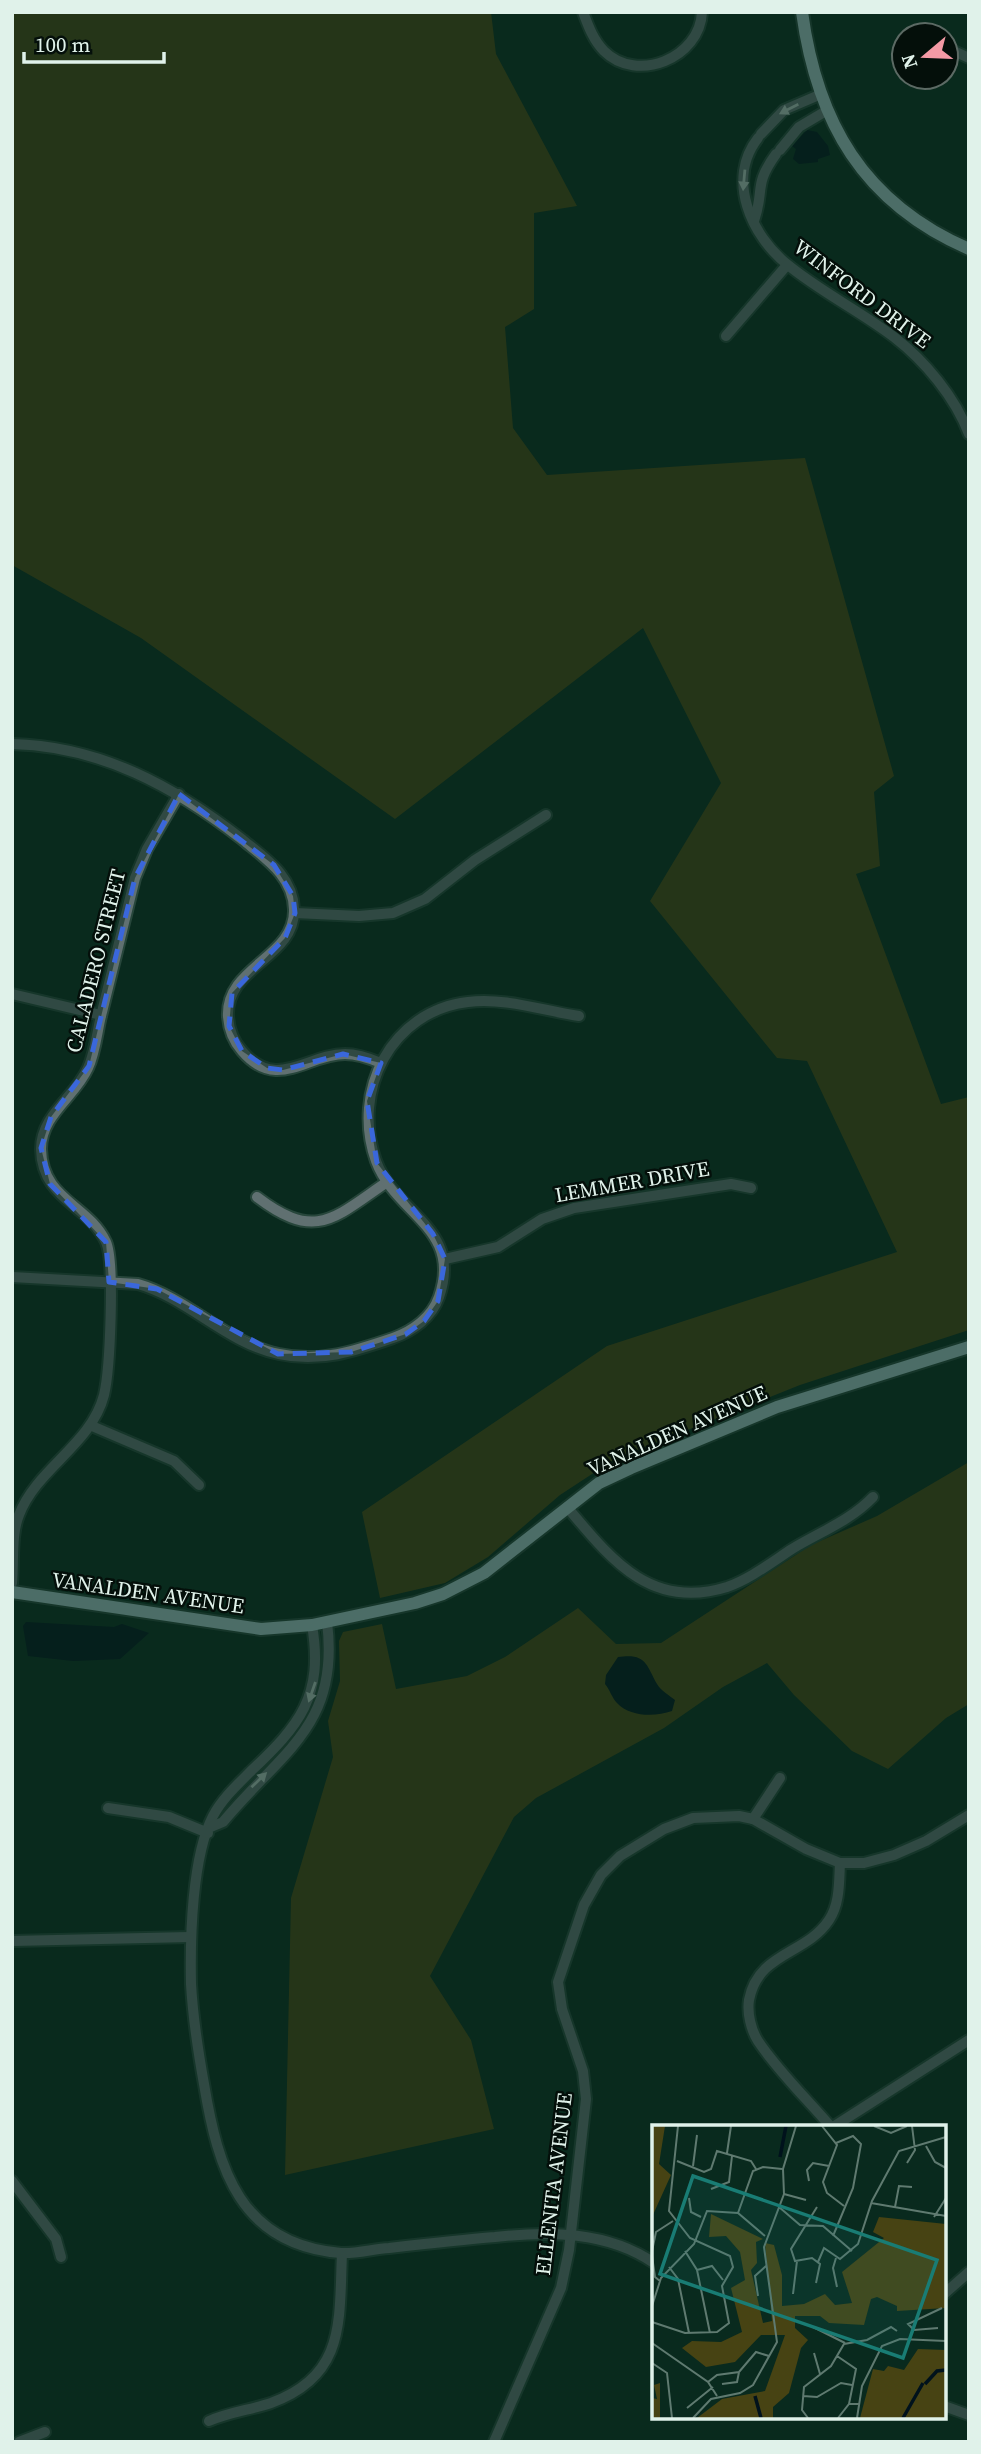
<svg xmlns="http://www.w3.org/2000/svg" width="981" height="2454" viewBox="0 0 981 2454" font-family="'Source Serif 4',serif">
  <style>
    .green { fill: #474313 }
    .water { fill: #00121c }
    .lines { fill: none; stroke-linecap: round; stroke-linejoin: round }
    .minor-casing { stroke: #27463b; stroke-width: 14 }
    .major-casing { stroke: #27463b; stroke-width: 16 }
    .minor { stroke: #607071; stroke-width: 10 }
    .major { stroke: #9dbfc0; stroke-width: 12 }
    .oneway { fill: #adbeba }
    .marked { fill: none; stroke: #3a67db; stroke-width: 5; stroke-dasharray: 14 9; stroke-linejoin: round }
    .labels { text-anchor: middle; stroke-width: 5; stroke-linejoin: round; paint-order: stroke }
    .street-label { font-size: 21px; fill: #e0f2ea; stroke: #040f0a }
    .inset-river { fill: none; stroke: #00121c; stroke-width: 3.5 }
    .inset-road { fill: none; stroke: #5f7a70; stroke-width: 2 }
    .view { fill: #197c74; fill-opacity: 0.15; stroke: #197c74; stroke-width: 3.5 }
    .inset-edge { fill: none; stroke: #e0f2ea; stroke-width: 3.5 }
  </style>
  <rect width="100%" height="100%" fill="#092a1e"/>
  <g class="green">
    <path d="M12 12H491L496 54 577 206 534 213V309L505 327 513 428 547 475 805 458 894 776 874 792 880 866 856 874 941 1104 969 1097V1330L800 1385 615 1459 560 1495 488 1557 445 1583 380 1598 362 1512 607 1346 897 1252 807 1061 777 1058 650 901 721 783 643 628 395 819 141 638 12 565Z"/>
    <path d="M969 1462V1704L946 1718 888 1769 852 1751 794 1695 767 1663 723 1687 664 1728 536 1798 514 1817 430 1976 471 2040 494 2129 285 2175 291 1898 333 1757 328 1721 340 1681 339 1641 343 1632 382 1624 396 1689 467 1676 505 1657 578 1608 616 1644 661 1643 811 1545 877 1516Z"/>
  </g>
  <g class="water">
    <path d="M807 130 817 132 828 146 830 155 818 159V162L799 164 793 159 796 149 792 146Z"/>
    <path d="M26 1622 114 1627 122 1624 149 1633 120 1659 73 1661 28 1656 23 1626Z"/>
    <path d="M618 1657C646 1653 646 1664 657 1684 661 1691 669 1695 675 1700L672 1711C655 1717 630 1717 617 1703 612 1698 610 1690 605 1684L606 1675Z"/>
  </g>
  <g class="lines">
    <defs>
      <g id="minor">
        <path d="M583 12C588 25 593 40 604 51 637 84 700 58 702 12"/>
        <path d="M956 52 969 58"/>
        <path d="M761 134 784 110 819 95"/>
        <path d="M758 138C726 179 751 236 788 265 821 292 860 311 894 337 925 361 955 397 969 434"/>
        <path d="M780 150 799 127 826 111"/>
        <path d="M754 221C765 189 753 186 776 154"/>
        <path d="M726 336 787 265"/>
        <path d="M12 744C101 746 175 787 243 840 266 859 293 876 294 909 296 958 225 966 228 1017 229 1030 234 1042 242 1051 277 1092 307 1054 345 1054 358 1054 369 1058 381 1063"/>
        <path d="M295 913 359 916 393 913 425 899 475 860 546 815"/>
        <path d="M12 994 101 1015"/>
        <path d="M257 1197C316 1242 334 1218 387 1182"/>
        <path d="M445 1259 498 1247 542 1219 574 1208 731 1184 751 1188"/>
        <path d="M12 1277 138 1284C188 1298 228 1344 279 1354 320 1363 355 1351 393 1338 413 1331 432 1317 439 1297 463 1228 396 1215 376 1161 351 1091 391 1011 468 1002 504 997 544 1011 579 1016"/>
        <path d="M92 1426 174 1461 199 1485"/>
        <path d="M567 1507C610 1558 650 1611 727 1587 750 1579 772 1562 792 1549 820 1532 850 1521 873 1497"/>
        <path d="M12 1583C14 1562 11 1534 19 1515 37 1468 91 1445 104 1395 110 1370 115 1262 106 1242 88 1204 42 1200 41 1149 41 1115 75 1097 88 1068 96 1051 97 1030 102 1012 113 967 124 923 135 878L147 849 179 794"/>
        <path d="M312 1625C324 1696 300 1725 250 1772 236 1786 222 1799 213 1816 192 1856 190 1938 191 1984 193 2018 198 2051 204 2084 218 2169 240 2245 341 2253 356 2254 373 2249 389 2248 424 2244 459 2240 495 2237 549 2231 607 2231 654 2263"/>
        <path d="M108 1808 169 1817 208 1833"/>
        <path d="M753 1819 780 1778"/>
        <path d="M211 1827 223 1822C282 1751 340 1726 327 1622"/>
        <path d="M12 1941 190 1937"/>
        <path d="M831 2127C807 2099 778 2071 758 2041 751 2030 747 2013 749 2000 758 1952 806 1955 829 1920 840 1904 839 1881 840 1863"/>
        <path d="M833 2127 969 2040"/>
        <path d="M12 2181 56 2239 61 2257"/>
        <path d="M944 2294 969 2272"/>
        <path d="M944 2406 969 2415"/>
        <path d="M209 2421C230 2412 250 2410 271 2403 346 2376 339 2321 342 2253"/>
        <path d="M19 2442 45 2432"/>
        <path d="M494 2442 561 2288 569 2250 586 2099 583 2071 562 2009 558 1982 584 1905 601 1875 620 1856 664 1829 693 1818 739 1816 753 1819 806 1849 840 1863H864L894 1855 926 1841 969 1815"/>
      </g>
      <g id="major">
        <path d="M802 12C817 122 863 203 969 249"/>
        <path d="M12 1592 261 1629 312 1625 415 1603 443 1594 484 1573 599 1483 631 1468 777 1407 969 1347"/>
      </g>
    </defs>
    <use href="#minor" class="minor-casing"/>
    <use href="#major" class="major-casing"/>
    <use href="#minor" class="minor"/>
    <use href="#major" class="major"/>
  </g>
  <defs><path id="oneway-solid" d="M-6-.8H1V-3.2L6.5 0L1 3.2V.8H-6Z" transform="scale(1.75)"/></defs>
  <g class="oneway">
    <use href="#oneway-solid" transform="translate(789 109) rotate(153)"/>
    <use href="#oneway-solid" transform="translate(744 180) rotate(95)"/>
    <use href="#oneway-solid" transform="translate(312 1692) rotate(109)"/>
    <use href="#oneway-solid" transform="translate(259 1780) rotate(-44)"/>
  </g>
  <path d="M0 0H981V2454H0ZM179 794 274 865 293 896 295 913 285 938 232 993 229 1026 242 1051 267 1068 283 1070 343 1054 381 1063 367 1101 377 1163 433 1234 445 1259 438 1301 424 1321 406 1334 351 1352 278 1354 157 1289 109 1282 106 1242 50 1184 41 1148 51 1117 89 1066 135 878Z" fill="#092a1e" fill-opacity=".55" fill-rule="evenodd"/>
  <path class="marked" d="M179 794 274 865 293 896 295 913 285 938 232 993 229 1026 242 1051 267 1068 283 1070 343 1054 381 1063 367 1101 377 1163 433 1234 445 1259 438 1301 424 1321 406 1334 351 1352 278 1354 157 1289 109 1282 106 1242 50 1184 41 1148 51 1117 89 1066 135 878Z"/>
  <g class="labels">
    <g class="street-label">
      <text transform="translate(862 294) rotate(37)" y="7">WINFORD DRIVE</text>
      <text transform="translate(96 961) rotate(-76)" y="7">CALADERO STREET</text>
      <text transform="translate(632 1182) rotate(-10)" y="7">LEMMER DRIVE</text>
      <text transform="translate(677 1431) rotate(-24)" y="7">VANALDEN AVENUE</text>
      <text transform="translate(148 1593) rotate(8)" y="7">VANALDEN AVENUE</text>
      <text transform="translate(554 2184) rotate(-83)" y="7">ELLENITA AVENUE</text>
    </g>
  </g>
  <g transform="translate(652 2125)">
    <rect width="294" height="294" fill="#092a1e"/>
    <path d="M0 1H13L7 39 19 50 0 92ZM59 89 111 114 104 117 105 138 99 145 111 198 120 196 113 118 122 120 130 150V181L152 179 173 169 183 180 200 178 190 147 232 113 221 107 227 92 294 99V183L245 186V181L225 172 219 174 212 200 177 198 168 191H143V203L156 215 149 223 137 268 121 282V293H45L70 274 113 266 133 210H109L83 237 54 242 30 223 40 216 69 217 90 207 79 163 93 155 88 127 74 111 57 112ZM266 224 294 225V293H208L221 244 232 246 236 241 252 245ZM8 258V293H0V273L5 274 2 260Z" fill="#474313"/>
    <path class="inset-river" d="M128 32 134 1M273 259 285 246 294 245M103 271 109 293M251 293 271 258"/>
    <path class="inset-road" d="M170 1 185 20 171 57 175 68 192 81M222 1 239 8 255 1M274 21 283 37 294 43M75 28 79 1M25 36 52 47 59 44 65 26 99 36 104 44M255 38 263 25 260 1M41 41 45 10M157 56 155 45 161 38 177 41M59 64 77 57 80 31M132 69 154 75M37 73 39 87 49 92M219 78 294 91M127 82 148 100 171 101 200 126M243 82 247 61 260 62M86 88 101 46 111 42 130 44M282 92 294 73M181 111 201 63 209 19 201 11 184 18M0 126 4 107 21 96M33 126 45 145 58 208M0 131 3 152 8 156M184 133 181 143 185 162M166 137 172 123 188 134 206 119 220 76 247 26 294 12M17 142 26 154 37 208M45 145 60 141 71 155M164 158 168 139 160 133 143 136 139 124 165 82M141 169 145 136M106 171 103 151 114 141M0 181 9 153 42 119 55 86 86 88 113 111M0 197 33 208 65 207 77 198 70 161 81 142 78 131 38 113 17 86 26 1M161 202 193 218M286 203 262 205 256 199 290 183M0 218 56 257 65 271M162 228 168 249M185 231 204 244 197 279M0 238 15 248 20 293M56 257 65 250 87 247 104 227 117 231M70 259 85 257 87 247M151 271 165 272 189 258 200 260M35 283 61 262M41 293 59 274 88 268 101 260 125 217 112 122 132 69 131 44 144 1M156 293 150 285 152 262 179 241 192 219 215 215 239 202 245 206M186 293 197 279H207M205 293 210 261 230 221 248 214 294 216"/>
    <path class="view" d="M41 51 285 135 251 233 8 149Z"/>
    <rect width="294" height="294" class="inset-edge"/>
  </g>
  <rect width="981" height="2454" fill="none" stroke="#e0f2ea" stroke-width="28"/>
  <g transform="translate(925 56) rotate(251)"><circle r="33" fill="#040f0a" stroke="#5c6a64" stroke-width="2"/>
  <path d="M0-5L12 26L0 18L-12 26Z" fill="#f49aa5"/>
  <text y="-10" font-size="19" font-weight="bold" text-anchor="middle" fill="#e0f2ea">N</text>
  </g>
  <path d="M24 52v10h140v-10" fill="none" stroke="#e0f2ea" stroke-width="3.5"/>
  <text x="35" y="52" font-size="21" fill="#e0f2ea" stroke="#040f0a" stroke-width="5" paint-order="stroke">100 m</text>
</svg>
